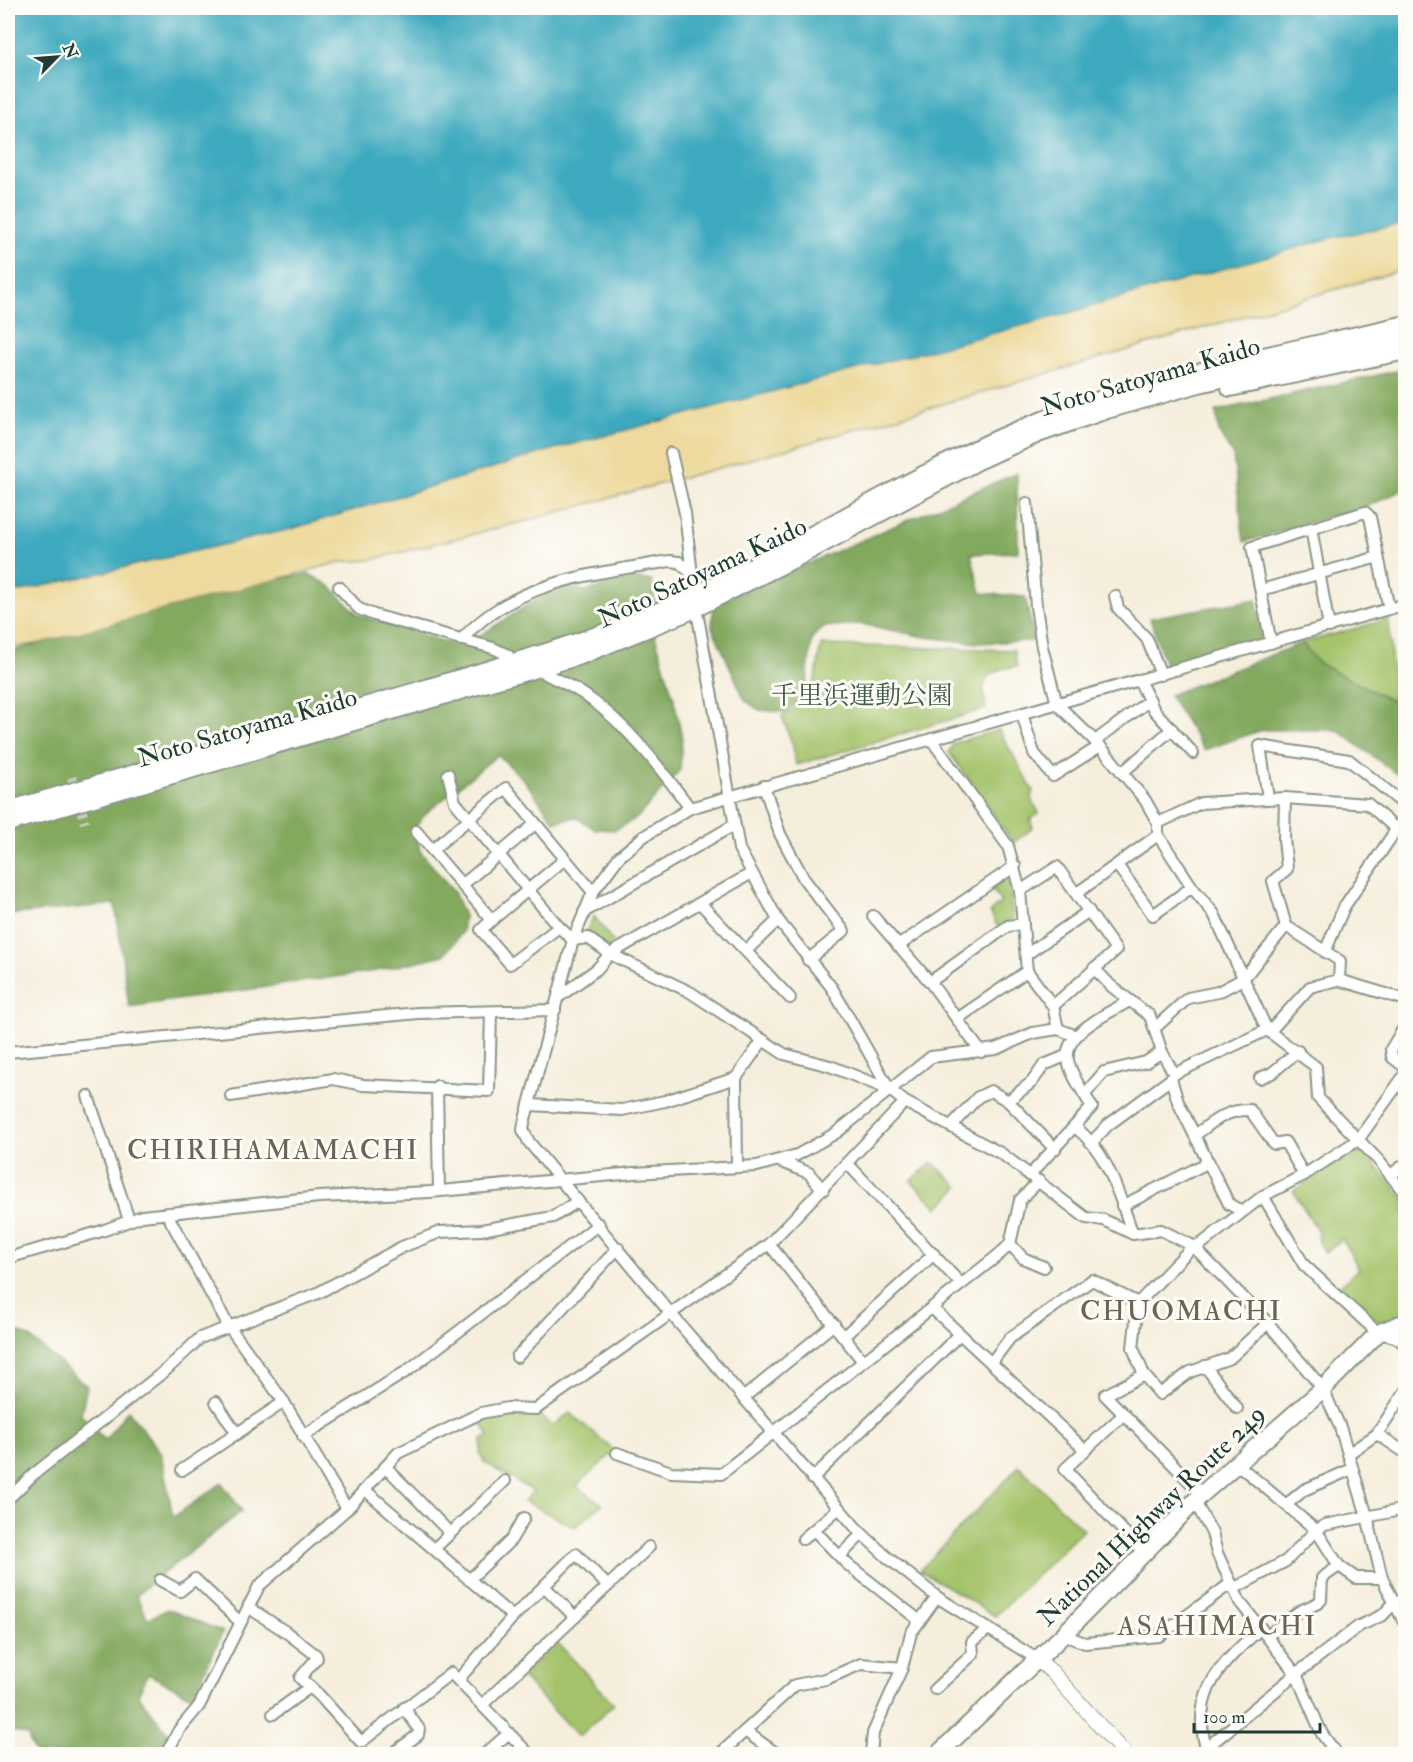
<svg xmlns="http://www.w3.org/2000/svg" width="1413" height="1762" viewBox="0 0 1413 1762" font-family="'IM FELL Double Pica','Noto Serif JP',serif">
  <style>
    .green { fill: #a4c36b; stroke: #628050; stroke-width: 1.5 }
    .forest { fill: #83a95f; stroke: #51734a; stroke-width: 1.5 }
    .sand { fill: #eeda9e; stroke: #868c69; stroke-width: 1.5 }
    .water { fill: #3ea9be; stroke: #2e7379; stroke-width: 1.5 }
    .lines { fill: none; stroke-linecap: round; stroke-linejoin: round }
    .minor-tunnel { stroke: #cbcbba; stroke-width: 10; stroke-dasharray: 10 5; stroke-linecap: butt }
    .minor-casing { stroke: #8a9688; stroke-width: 14 }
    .major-casing { stroke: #8a9688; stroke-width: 16 }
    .highway-casing { stroke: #8a9688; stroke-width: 20 }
    .minor { stroke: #fff; stroke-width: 10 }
    .major { stroke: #fff; stroke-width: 14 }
    .highway { stroke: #fff; stroke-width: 16 }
    .labels { text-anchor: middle; stroke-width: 6; stroke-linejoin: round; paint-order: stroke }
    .street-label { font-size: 26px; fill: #1f3d34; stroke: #fdfcf7 }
    .park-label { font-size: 26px; fill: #405e42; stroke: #fdfcf7 }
    .quarter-label { font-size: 28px; letter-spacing: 1.5px; fill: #6c6555; stroke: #fdfcf7 }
  </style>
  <rect width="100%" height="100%" fill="#fdfcf7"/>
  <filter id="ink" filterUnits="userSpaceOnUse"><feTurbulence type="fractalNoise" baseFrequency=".0167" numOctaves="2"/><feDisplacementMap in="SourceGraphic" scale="12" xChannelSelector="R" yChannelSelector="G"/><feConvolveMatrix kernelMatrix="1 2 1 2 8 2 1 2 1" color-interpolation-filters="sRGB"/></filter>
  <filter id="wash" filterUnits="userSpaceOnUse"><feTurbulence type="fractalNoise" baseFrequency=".008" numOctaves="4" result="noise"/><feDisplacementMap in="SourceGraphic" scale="24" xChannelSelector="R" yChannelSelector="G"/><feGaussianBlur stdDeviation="1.35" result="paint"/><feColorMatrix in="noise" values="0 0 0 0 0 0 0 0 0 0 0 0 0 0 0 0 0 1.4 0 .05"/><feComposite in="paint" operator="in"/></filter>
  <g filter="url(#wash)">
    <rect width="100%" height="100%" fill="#f6eedc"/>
    <g class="green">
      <path d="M1389 619 1394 702 1318 663 1302 643Z"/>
      <path d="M821 645 1014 650 1017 667 1004 668 988 676 983 688 986 709 796 765 793 746 782 716C818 697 814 682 821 645Z"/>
      <path d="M999 730 1033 790 1031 798 1039 813 1030 820 1033 828 1013 843 949 752 954 743Z"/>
      <path d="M1008 875 1013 919 997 926 990 912 1001 902 990 887Z"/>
      <path d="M594 916 616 946 612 950 586 932Z"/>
      <path d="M1355 1150 1366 1154 1405 1200V1313L1380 1323 1337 1288 1359 1269 1342 1239 1325 1253 1319 1244 1318 1231 1293 1191Z"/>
      <path d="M932 1162 959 1187 938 1208 911 1181Z"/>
      <path d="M509 1411 540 1414 553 1426 570 1413 615 1451 576 1486 602 1504 575 1527 524 1501 533 1491 485 1463 480 1454 482 1440 489 1436 478 1418Z"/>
      <path d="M1019 1466 1083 1530 995 1616 920 1570Z"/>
      <path d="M557 1642 614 1704 579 1737 521 1676Z"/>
    </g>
    <g class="forest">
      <path d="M1405 369V489L1370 505 1244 542 1233 455 1219 433 1216 411Z"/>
      <path d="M1017 473 1018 552 971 554 981 593 1025 597 1035 641 977 643 925 637 861 624 823 627 812 638 807 682 799 702 784 712 759 710 745 700 712 627 714 604Z"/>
      <path d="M309 574 330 586 359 615 462 647 559 585 586 591 634 578 652 581 656 617 655 636 674 699 682 737 680 770 637 818 615 830 595 829 576 817 555 822 524 780 498 755 425 814 416 826 420 851 454 892 464 916 462 933 444 955 376 971 129 1007 115 904 8 915V652L275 579Z"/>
      <path d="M1256 599 1264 641 1166 668 1150 618Z"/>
      <path d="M1302 643 1318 663 1394 702 1401 725 1405 730V780L1337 730H1262L1204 750 1169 695Z"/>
      <path d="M8 1328 29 1337 87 1386 81 1414 105 1440 128 1410 161 1453 173 1517 222 1483 242 1511 136 1595 148 1619 168 1609 223 1632 193 1697 148 1674 138 1695 168 1733 158 1754H35L27 1735 8 1730Z"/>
    </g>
    <path class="sand" d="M1405 223V269L809 443 526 521 370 560 340 562 41 643 8 648V594L291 529 558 448 1047 319 1331 238Z"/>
    <path class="water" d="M8 8H1405V223L1331 238 1047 319 558 448 291 529 8 594Z"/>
  </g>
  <g filter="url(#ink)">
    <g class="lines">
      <path class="minor-tunnel" d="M72 777 85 823"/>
      <defs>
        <g id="minor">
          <path d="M671 453 685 513 693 584"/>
          <path d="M1027 503 1036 606 1042 647 1057 704 1100 746 1145 800 1158 823V835L1192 887 1214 914 1267 1030 1316 1067 1318 1098 1379 1161 1406 1195"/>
          <path d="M1311 528 1329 627"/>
          <path d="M339 587 359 609 374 615 493 648 508 655"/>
          <path d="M1261 590 1378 557"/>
          <path d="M1115 596 1118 608 1147 639 1161 675"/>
          <path d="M698 617 739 849 778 920 832 988 890 1090"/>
          <path d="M461 640C515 580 595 574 670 561L679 562 692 574"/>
          <path d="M1271 643 1252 547 1365 512 1370 517 1389 609"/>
          <path d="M546 674C559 681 574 687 586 696 627 724 661 769 690 808"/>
          <path d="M1139 680 1154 710 1193 753"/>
          <path d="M1022 714 1034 753 1053 776 1100 746"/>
          <path d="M931 739 1008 846 1020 891 1027 971 1053 1006 1058 1029"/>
          <path d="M1095 741 1150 700"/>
          <path d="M1122 773 1172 729"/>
          <path d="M448 774 455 802 559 927 573 940 588 938 610 954 690 992 784 1054 830 1066 890 1090 905 1102 1002 1154 1086 1218 1104 1220 1133 1234 1161 1230 1193 1246 1268 1323 1323 1389 1340 1427 1367 1516 1382 1578 1406 1626"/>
          <path d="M764 786 780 834 804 879 844 931 808 960"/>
          <path d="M1268 798 1260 746 1349 760 1406 806"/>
          <path d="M1285 798 1284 839 1287 869 1273 881 1286 926 1340 961 1339 980 1406 1000"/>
          <path d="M1158 823 1201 803 1285 798 1368 804 1395 828"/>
          <path d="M416 831 432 850"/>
          <path d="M565 859 492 920 432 850 506 788 593 892"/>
          <path d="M1117 865 1153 915 1192 887"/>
          <path d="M462 885 535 824"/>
          <path d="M1020 891 1057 867 1116 950 1053 1006"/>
          <path d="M1077 893 1158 835"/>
          <path d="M701 904 790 998"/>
          <path d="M584 912 734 825"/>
          <path d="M873 916 930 982 981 1052"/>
          <path d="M492 920 481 930 510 964 559 927"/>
          <path d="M898 946 1015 866"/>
          <path d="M746 951 778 920"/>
          <path d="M1325 952 1344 907 1406 815"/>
          <path d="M1027 954 1089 911"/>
          <path d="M1094 968 1111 986 1150 1016 1162 1052 1174 1074 1171 1079 1178 1102 1229 1204 1241 1211"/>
          <path d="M930 982 1008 926 1023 924"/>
          <path d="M560 996 597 969 610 954 752 873"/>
          <path d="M957 1019 1027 971"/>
          <path d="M1406 1024 1391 1049 1392 1057 1406 1068"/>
          <path d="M1156 1027 1188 998 1218 992 1243 979 1286 926"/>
          <path d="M1271 1030 1310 987 1339 980"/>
          <path d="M8 1052 418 1013 555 1010"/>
          <path d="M1174 1074 1267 1030"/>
          <path d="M736 1078 737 1165"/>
          <path d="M1260 1078 1272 1073 1298 1051"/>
          <path d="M437 1086 439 1191"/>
          <path d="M1085 1094 1104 1072 1146 1062 1162 1052"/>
          <path d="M88 1096 129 1220"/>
          <path d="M231 1096 333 1079 363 1085 489 1091 491 1013"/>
          <path d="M1008 1101 1032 1082 1044 1065 1068 1055"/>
          <path d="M530 1105 622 1110 665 1101 736 1078 763 1040"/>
          <path d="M951 1126 978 1097 991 1091 1008 1101 1055 1149"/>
          <path d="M1075 1127C1110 1154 1118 1195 1133 1234"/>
          <path d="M1195 1135C1213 1122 1227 1109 1250 1110L1274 1144 1285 1142 1304 1175"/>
          <path d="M1093 1141 1108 1125 1171 1079"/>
          <path d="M779 1161 809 1173 823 1190"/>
          <path d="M847 1163 961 1284"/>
          <path d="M1030 1175 1092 1107C1084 1093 1071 1076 1068 1060 1062 1033 1110 1013 1129 1001"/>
          <path d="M1391 1175 1406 1163"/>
          <path d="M1263 1196 1304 1265 1378 1333 1395 1337 1406 1344"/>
          <path d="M1122 1206 1209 1162"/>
          <path d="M167 1214 228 1325 284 1402 347 1509"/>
          <path d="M769 1244 862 1360"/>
          <path d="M1010 1244 1023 1258 1044 1267"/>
          <path d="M8 1258 102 1231 142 1216 319 1197 430 1192 634 1173 757 1166 797 1155 836 1133 931 1057 996 1049 1033 1033 1058 1029 1074 1035"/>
          <path d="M932 1308 1084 1449"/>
          <path d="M1268 1323 1230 1358 1190 1372 1160 1394 1144 1375 1133 1348 1138 1303 1193 1246 1200 1245 1263 1196 1304 1175 1358 1140 1406 1073"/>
          <path d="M844 1336 934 1254"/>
          <path d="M517 1357 618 1248"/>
          <path d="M991 1363 1010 1338 1092 1280 1138 1303"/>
          <path d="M1205 1366 1237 1408"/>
          <path d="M1144 1375 1105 1395 1202 1494"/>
          <path d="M743 1398 834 1324"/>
          <path d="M216 1402 237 1434"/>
          <path d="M1124 1414 1065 1469 1143 1552"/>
          <path d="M1377 1434 1406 1453"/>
          <path d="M303 1436 407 1371 599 1224"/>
          <path d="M617 1453 671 1472 721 1474 1001 1253 1010 1244 1020 1200 1039 1181"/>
          <path d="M1348 1454 1377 1434 1406 1390"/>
          <path d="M1237 1464 1316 1530 1339 1566 1356 1578H1382"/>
          <path d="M386 1467 450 1533"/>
          <path d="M182 1470 284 1402"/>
          <path d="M812 1479 959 1335"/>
          <path d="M365 1490 513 1617"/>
          <path d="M8 1499 34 1474 166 1370 200 1338 318 1293 402 1247 440 1232 481 1230 553 1217 578 1201"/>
          <path d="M1195 1502 1212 1533 1217 1553 1240 1602 1296 1674 1322 1734 1337 1754"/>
          <path d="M1287 1504 1304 1490 1352 1469"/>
          <path d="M814 1530 847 1564 920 1621"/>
          <path d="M803 1539 838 1509"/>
          <path d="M434 1549 505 1481"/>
          <path d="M840 1556 862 1534"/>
          <path d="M160 1580 180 1591 195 1579 240 1622"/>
          <path d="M469 1580 511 1540 524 1518"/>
          <path d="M544 1586 575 1617"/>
          <path d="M1233 1589 1286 1561 1316 1530 1325 1525 1406 1509"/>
          <path d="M249 1605 254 1611 286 1632 316 1655 317 1658 300 1678 319 1695 361 1742 451 1673 529 1754"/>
          <path d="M1063 1635 1085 1643 1159 1636 1230 1584"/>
          <path d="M1267 1636 1300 1611 1318 1603 1321 1600 1322 1578 1339 1566"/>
          <path d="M1037 1659 937 1597 887 1557 858 1530 671 1314 529 1142 523 1130 524 1123 573 940 593 892 619 857 643 837 690 808 1406 604"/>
          <path d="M458 1680 513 1617 576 1554 608 1586"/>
          <path d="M935 1689 973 1654 972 1642 988 1629"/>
          <path d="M482 1705 649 1547"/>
          <path d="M273 1714 310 1687"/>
          <path d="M745 1731 795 1685 826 1679 861 1664 902 1668 911 1633 937 1597"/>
          <path d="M1206 1748C1190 1692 1222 1663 1261 1628"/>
          <path d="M166 1754 179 1730 199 1706 259 1586 347 1509 398 1453 481 1413 507 1408 536 1409 769 1244 905 1102"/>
          <path d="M392 1754 418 1735 419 1729 404 1708"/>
          <path d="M485 1754 509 1733"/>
          <path d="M720 1754 745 1731 777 1754"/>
          <path d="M871 1754 873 1733 902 1668"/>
          <path d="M1199 1754 1296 1674 1359 1626 1383 1615 1393 1604 1406 1599"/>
        </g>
        <path id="major" d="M1037 1659 1052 1672 1125 1754"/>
        <g id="highway">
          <path d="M1230 388 1406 351"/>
          <path d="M8 810C144 770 280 732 416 691 488 669 560 650 630 623 758 573 872 495 997 439 1127 381 1267 356 1406 324"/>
          <path d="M8 823 580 656 688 612 798 557 980 460 1038 434 1107 410 1199 384 1406 337"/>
          <path d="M938 1754 1063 1635 1202 1494 1323 1389 1378 1333 1406 1322"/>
        </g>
      </defs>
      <use href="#minor" class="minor-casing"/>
      <use href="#major" class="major-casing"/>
      <use href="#highway" class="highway-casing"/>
      <use href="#minor" class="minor"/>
      <use href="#major" class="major"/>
      <use href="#highway" class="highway"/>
    </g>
  </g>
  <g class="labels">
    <g class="street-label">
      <text transform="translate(1150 376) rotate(-16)" y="9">Noto Satoyama Kaido</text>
      <text transform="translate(702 572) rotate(-25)" y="9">Noto Satoyama Kaido</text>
      <text transform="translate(247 727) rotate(-16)" y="9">Noto Satoyama Kaido</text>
      <text transform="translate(1151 1515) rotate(-44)" y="9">National Highway Route 249</text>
    </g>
    <g class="park-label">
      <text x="862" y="704">千里浜運動公園</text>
    </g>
    <g class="quarter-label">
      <text x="273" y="1159">CHIRIHAMAMACHI</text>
      <text x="1181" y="1320">CHUOMACHI</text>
      <text x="1217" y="1635">ASAHIMACHI</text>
    </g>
  </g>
  <rect width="1413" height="1762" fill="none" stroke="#fdfcf7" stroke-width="30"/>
  <g transform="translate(57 57) rotate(65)" stroke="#fdfcf7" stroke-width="4.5" paint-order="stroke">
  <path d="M0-4.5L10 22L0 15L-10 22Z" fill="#1f3d34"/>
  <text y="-9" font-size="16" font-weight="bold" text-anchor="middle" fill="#1f3d34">N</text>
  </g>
  <path d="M1194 1723v9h126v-9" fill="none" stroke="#1f3d34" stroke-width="3"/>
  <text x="1203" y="1723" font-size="18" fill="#1f3d34" stroke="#fdfcf7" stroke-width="4.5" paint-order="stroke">100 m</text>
</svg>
